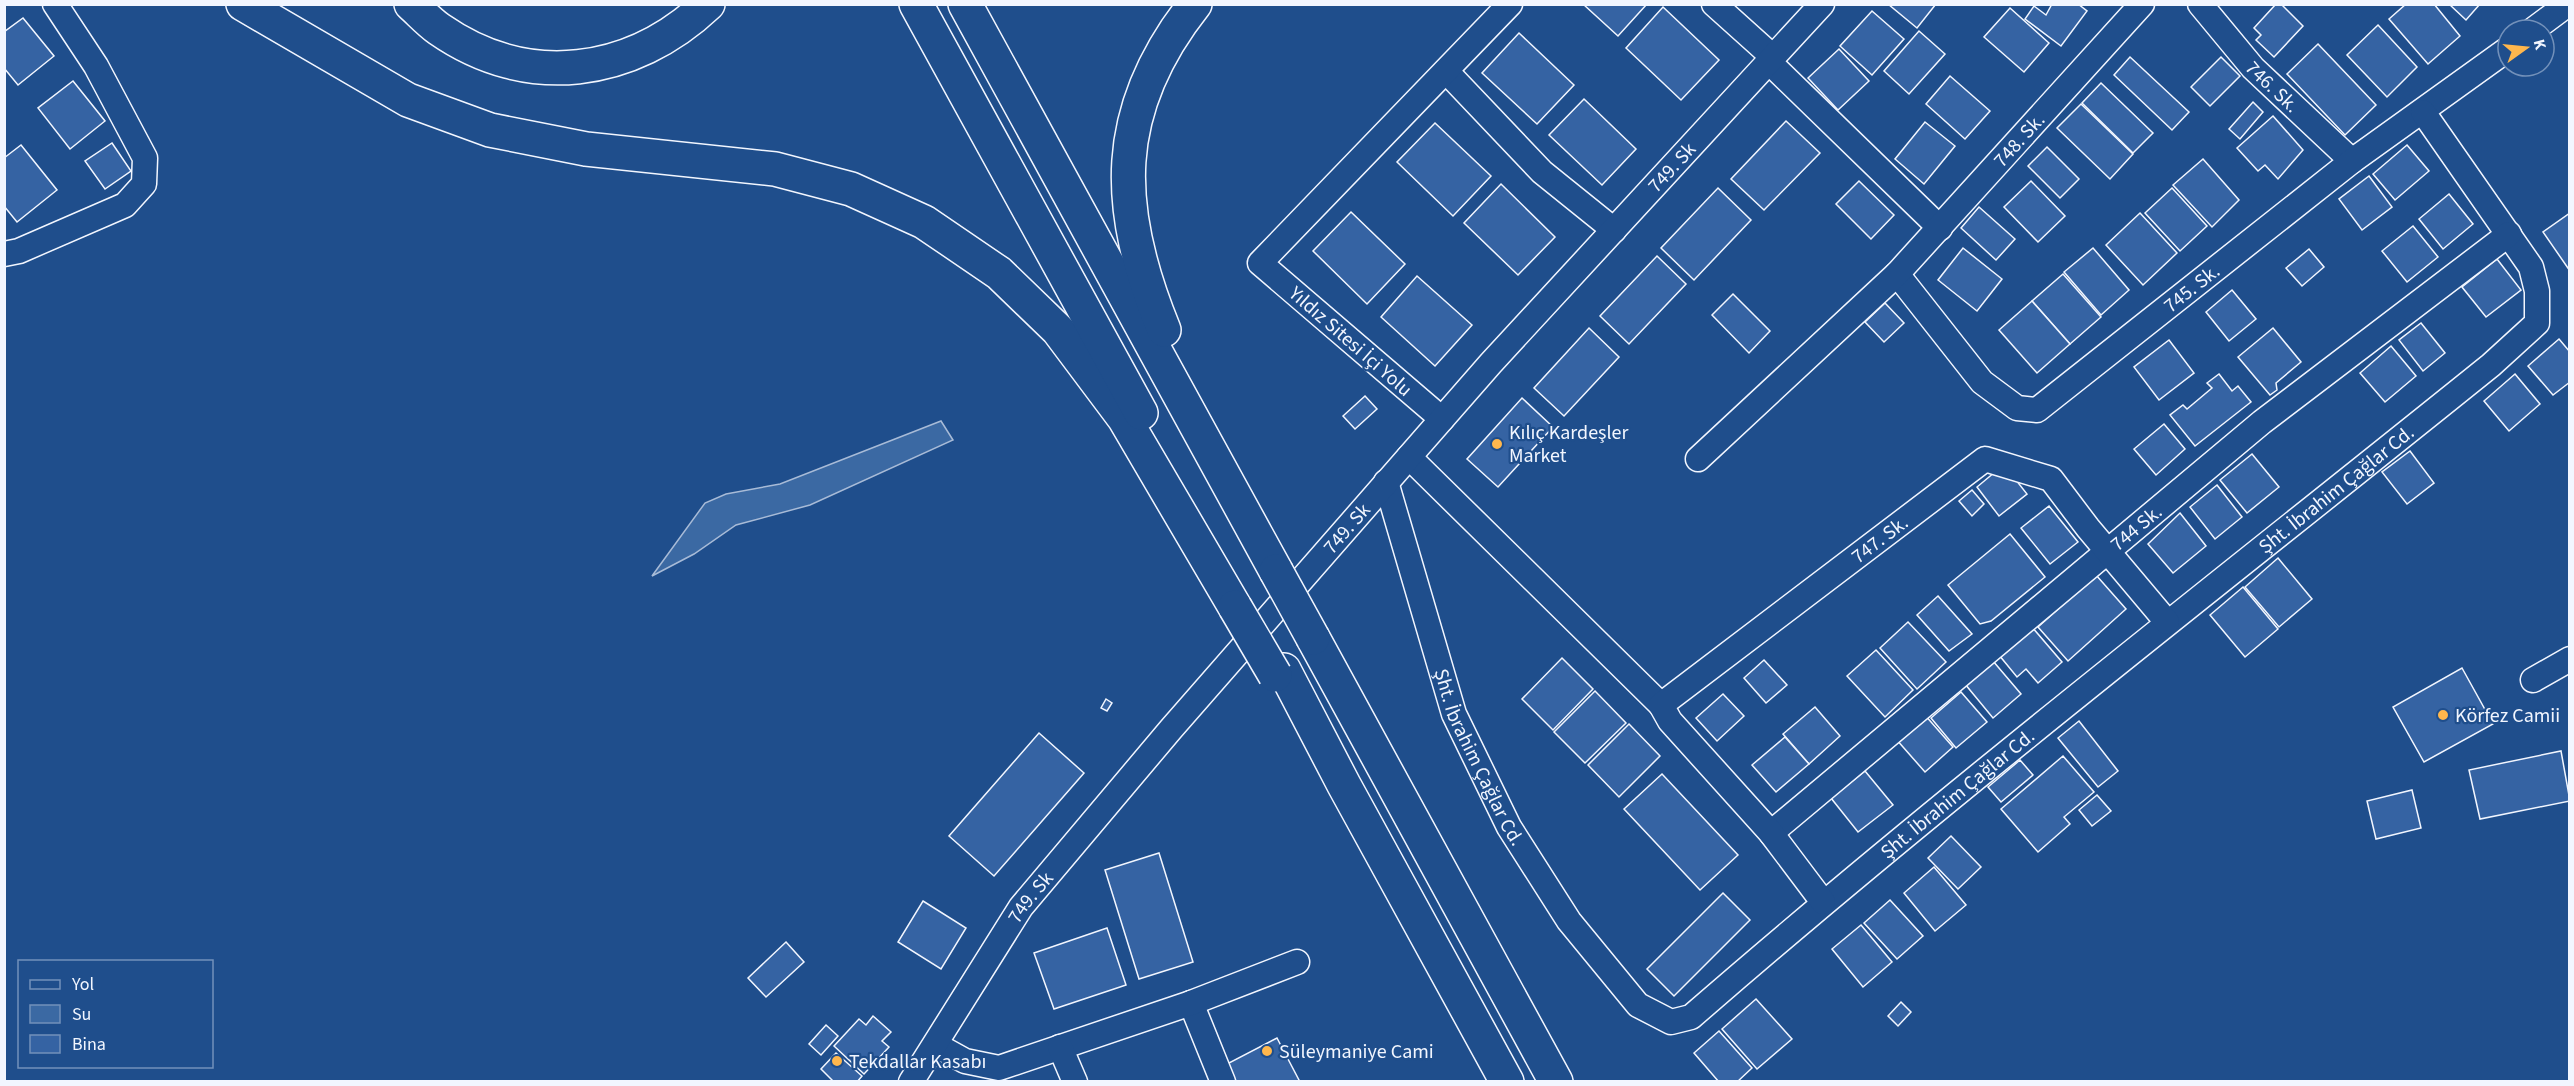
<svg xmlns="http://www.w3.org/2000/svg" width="2574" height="1086" viewBox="0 0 2574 1086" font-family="'Source Sans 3',sans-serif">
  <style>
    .water { fill: #3b69a3; stroke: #a8bbd7; stroke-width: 1.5 }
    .building { fill: #3563a3; stroke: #f2f6ff; stroke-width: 1.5 }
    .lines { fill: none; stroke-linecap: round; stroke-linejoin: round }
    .minor-casing { stroke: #f2f6ff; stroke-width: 27 }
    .highway-casing { stroke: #f2f6ff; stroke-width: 36 }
    .minor { stroke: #1f4e8c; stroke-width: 24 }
    .highway { stroke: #1f4e8c; stroke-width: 33 }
    .highway-bridge-casing { stroke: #f2f6ff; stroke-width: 36; stroke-linecap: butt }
    .highway-bridge { stroke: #1f4e8c; stroke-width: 33 }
    .poi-dot { fill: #ffb74d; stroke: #1f4e8c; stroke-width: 2 }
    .labels { text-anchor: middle; stroke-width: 4.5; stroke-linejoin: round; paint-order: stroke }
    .street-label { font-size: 20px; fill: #f2f6ff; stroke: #1f4e8c }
    .poi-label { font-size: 20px; fill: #f2f6ff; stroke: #1f4e8c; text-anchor: start }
  </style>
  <rect width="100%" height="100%" fill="#1f4e8c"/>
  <path class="water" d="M941 421 953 440 810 505 736 525 694 554 652 576 705 503 726 494 780 484Z"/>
  <g class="building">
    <path d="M1583 4H1647L1618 36Z"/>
    <path d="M1888 4H1936L1917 28Z"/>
    <path d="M2052 4H2078L2087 11 2061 46 2025 19 2034 6 2046 15Z"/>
    <path d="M2276 4H2281L2303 26 2274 57 2256 40 2261 35 2254 28Z"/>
    <path d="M2406 4H2434L2460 36 2428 64 2389 19Z"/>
    <path d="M2449 4H2480L2466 20Z"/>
    <path d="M1663 7 1719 60 1681 100 1626 48Z"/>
    <path d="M2010 8 2049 43 2024 72 1984 37Z"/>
    <path d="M1872 11 1904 39 1872 75 1840 46Z"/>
    <path d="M23 18 54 56 18 85 4 68V32Z"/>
    <path d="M2378 25 2417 67 2387 97 2347 55Z"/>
    <path d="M1919 31 1945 54 1909 94 1884 71Z"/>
    <path d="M1519 33 1574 85 1537 124 1482 73Z"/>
    <path d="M2318 44 2376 105 2345 135 2287 74Z"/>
    <path d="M1839 49 1869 81 1838 110 1808 78Z"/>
    <path d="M2130 57 2189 112 2172 130 2114 75Z"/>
    <path d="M2221 57 2240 76 2210 106 2191 87Z"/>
    <path d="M1950 76 1990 111 1965 139 1926 104Z"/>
    <path d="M73 81 105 121 70 149 38 108Z"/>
    <path d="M2101 83 2153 133 2133 153 2082 103Z"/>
    <path d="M1584 99 1636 149 1602 185 1549 135Z"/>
    <path d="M2253 102 2263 112 2240 139 2229 129Z"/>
    <path d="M2081 104 2133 154 2110 179 2057 128Z"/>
    <path d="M2273 116 2303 150 2278 179 2265 165 2258 171 2237 148Z"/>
    <path d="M1786 121 1820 153 1764 210 1731 179Z"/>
    <path d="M1925 122 1955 146 1924 184 1895 159Z"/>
    <path d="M1435 123 1491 176 1453 216 1397 162Z"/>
    <path d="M112 143 131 171 105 189 85 161Z"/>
    <path d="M21 145 57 190 17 222 4 206V158Z"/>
    <path d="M2407 145 2429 171 2395 200 2373 174Z"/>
    <path d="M2047 147 2079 179 2060 198 2028 166Z"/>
    <path d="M2203 159 2239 200 2212 227 2173 185Z"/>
    <path d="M2369 176 2392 207 2362 230 2339 199Z"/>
    <path d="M1859 181 1894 215 1871 239 1836 204Z"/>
    <path d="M2031 181 2065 216 2038 242 2004 207Z"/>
    <path d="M1501 184 1555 237 1518 275 1464 223Z"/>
    <path d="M1718 188 1751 220 1694 280 1661 248Z"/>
    <path d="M2172 188 2207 226 2180 251 2145 213Z"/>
    <path d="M2449 194 2473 224 2443 249 2419 219Z"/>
    <path d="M1979 207 2015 239 1996 260 1961 228Z"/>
    <path d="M1351 212 1405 264 1367 304 1313 251Z"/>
    <path d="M2140 213 2177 253 2143 285 2106 245Z"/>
    <path d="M2570 213V271L2543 232Z"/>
    <path d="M2413 226 2438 257 2407 282 2382 251Z"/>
    <path d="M1963 248 2002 279 1977 311 1938 280Z"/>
    <path d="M2093 248 2129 290 2101 315 2064 272Z"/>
    <path d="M2309 249 2324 267 2302 286 2286 268Z"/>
    <path d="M1657 256 1686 284 1629 344 1600 316Z"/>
    <path d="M2497 259 2521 290 2486 317 2462 287Z"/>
    <path d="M2063 274 2101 317 2070 344 2032 301Z"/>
    <path d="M1417 276 1472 325 1435 366 1381 317Z"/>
    <path d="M2232 290 2256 319 2229 341 2206 312Z"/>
    <path d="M1733 294 1770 331 1749 353 1712 315Z"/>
    <path d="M2032 301 2070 344 2037 373 1999 330Z"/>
    <path d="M1885 303 1904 323 1884 342 1865 322Z"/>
    <path d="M2421 323 2445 353 2423 371 2399 340Z"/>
    <path d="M1589 328 1619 357 1564 416 1534 388Z"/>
    <path d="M2273 328 2301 362 2276 383 2277 390 2270 395 2238 357Z"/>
    <path d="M2559 339 2570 352V382L2553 395 2528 366Z"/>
    <path d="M2169 340 2194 373 2159 400 2134 367Z"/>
    <path d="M2391 346 2416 376 2385 402 2360 373Z"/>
    <path d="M2219 374 2232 391 2238 386 2251 402 2195 446 2170 415 2183 405 2187 409 2212 388 2207 383Z"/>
    <path d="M2515 374 2540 404 2509 431 2484 401Z"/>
    <path d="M1365 396 1377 409 1355 429 1343 416Z"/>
    <path d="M1522 398 1553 427 1498 487 1467 459Z"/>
    <path d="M2164 424 2185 449 2156 475 2134 449Z"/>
    <path d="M2410 451 2434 483 2407 504 2382 472Z"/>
    <path d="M2252 454 2279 487 2247 513 2220 480Z"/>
    <path d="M1995 472 2012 475 2027 494 1999 516 1977 487Z"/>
    <path d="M2217 485 2242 517 2215 539 2190 507Z"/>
    <path d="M1972 490 1984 504 1972 516 1959 501Z"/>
    <path d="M2049 506 2078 542 2050 564 2021 528Z"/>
    <path d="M2180 513 2206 546 2173 573 2148 544Z"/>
    <path d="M2010 534 2045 577 1991 621 1980 624 1948 585Z"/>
    <path d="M2278 558 2312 599 2279 627 2245 587Z"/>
    <path d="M2096 575 2126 609 2068 661 2038 627Z"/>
    <path d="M2243 587 2278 629 2245 657 2210 615Z"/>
    <path d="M1938 596 1972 634 1949 651 1917 615Z"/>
    <path d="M1908 622 1946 662 1917 689 1880 648Z"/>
    <path d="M2032 627 2062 662 2038 683 2026 669 2017 677 1999 655Z"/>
    <path d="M1876 650 1913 690 1885 717 1847 676Z"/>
    <path d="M1562 658 1593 689 1553 730 1522 699Z"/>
    <path d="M1764 660 1787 685 1766 703 1744 678Z"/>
    <path d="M1993 661 2021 694 1993 718 1965 684Z"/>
    <path d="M2462 668 2493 724 2424 762 2393 707Z"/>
    <path d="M1595 691 1626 723 1585 763 1554 732Z"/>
    <path d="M1961 692 1987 722 1956 748 1931 718Z"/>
    <path d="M1723 694 1744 716 1717 741 1696 718Z"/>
    <path d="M1106 699 1112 703 1107 711 1101 708Z"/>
    <path d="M1815 707 1840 736 1809 764 1783 734Z"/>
    <path d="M1924 714 1953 747 1925 772 1896 739Z"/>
    <path d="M2079 721 2118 771 2098 787 2058 738Z"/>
    <path d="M1629 724 1660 756 1619 797 1588 765Z"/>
    <path d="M1039 733 1084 773 994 876 949 836Z"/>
    <path d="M1785 737 1809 764 1776 792 1752 765Z"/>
    <path d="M2561 751 2570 801 2480 819 2469 770Z"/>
    <path d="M2063 756 2094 792 2064 817 2070 824 2038 852 2001 809Z"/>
    <path d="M2020 760 2033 775 2001 802 1988 787Z"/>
    <path d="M1865 771 1893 805 1858 832 1831 798Z"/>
    <path d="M1662 774 1738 855 1700 890 1624 809Z"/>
    <path d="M2412 790 2421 828 2376 839 2367 801Z"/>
    <path d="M2097 795 2111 811 2092 826 2079 810Z"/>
    <path d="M1951 836 1981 867 1958 889 1928 858Z"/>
    <path d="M1159 853 1193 962 1139 979 1105 870Z"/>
    <path d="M1934 867 1966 905 1935 931 1904 893Z"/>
    <path d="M1723 893 1750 920 1674 996 1647 969Z"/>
    <path d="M1890 900 1923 936 1897 959 1864 923Z"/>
    <path d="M923 901 966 928 941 969 898 942Z"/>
    <path d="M1861 925 1892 962 1863 987 1832 949Z"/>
    <path d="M1107 928 1126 985 1054 1009 1034 953Z"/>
    <path d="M786 942 804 962 766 997 748 978Z"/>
    <path d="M1756 999 1792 1039 1757 1069 1722 1029Z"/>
    <path d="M1901 1002 1911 1012 1898 1026 1888 1016Z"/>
    <path d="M873 1016 891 1032 882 1041 889 1047 864 1074 834 1046 859 1019 866 1025Z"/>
    <path d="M826 1025 838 1036 821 1055 809 1044Z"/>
    <path d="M1719 1031 1752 1068 1737 1082H1719L1694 1053Z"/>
    <path d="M1277 1038 1300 1082H1234L1225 1065Z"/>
    <path d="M836 1053 862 1076 857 1082H834L821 1069Z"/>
  </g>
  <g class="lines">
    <defs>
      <g id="minor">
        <path d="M1714 4 1773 57"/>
        <path id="s1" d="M2200 4 2253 68 2352 161"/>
        <path d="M2533 30 2568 4"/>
        <path d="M1769 62 1940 228"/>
        <path d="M1446 71 1542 172 1614 230"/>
        <path d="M4 254 19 251 125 205 144 184 145 158 96 66 55 4"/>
        <path id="s2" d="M1897 274 1982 382 2017 408 2037 410 2352 161 2508 49"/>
        <path d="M1442 419 1260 263 1510 4"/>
        <path d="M1409 457 1661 705"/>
        <path id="s3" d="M1698 459 1897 274 2142 4"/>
        <path id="s4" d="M1386 482 1454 714 1509 827 1569 921 1638 1005 1671 1022 1691 1017C1951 791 2223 581 2491 365L2537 323V291L2531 267 2423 112"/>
        <path d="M2533 680 2570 659"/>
        <path id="s5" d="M1771 833 2262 422 2509 234"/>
        <path id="s6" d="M1823 902 1771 833 1670 721 1661 705 1985 459 2051 479 2088 528 2167 622"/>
        <path d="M1191 1003 1223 1082"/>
        <path d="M936 1045 965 1061 999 1068 1191 1003 1297 962"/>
        <path d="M1060 1047 1075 1082"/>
        <path id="s7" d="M911 1082 1021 907 1171 729 1491 363 1822 4"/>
      </g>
      <g id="highway">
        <path d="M243 4 408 100 490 130 586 149 775 169 851 189 924 222 999 273 1058 330 1124 418 1235 607"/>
        <path d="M411 4C420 12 429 22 439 29 528 91 632 76 708 4"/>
        <path d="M916 4 1141 413"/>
        <path d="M965 4 1276 571"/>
        <path d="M1164 330C1114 208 1110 111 1195 4"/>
        <path d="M1313 638 1556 1082"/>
        <path d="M1284 670 1344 785 1507 1082"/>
      </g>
    </defs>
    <use href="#minor" class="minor-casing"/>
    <use href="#highway" class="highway-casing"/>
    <use href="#minor" class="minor"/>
    <use href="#highway" class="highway"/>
    <defs>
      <g id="highway-bridge">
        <path d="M1276 571 1313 638"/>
        <path d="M1235 607 1275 675"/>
      </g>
    </defs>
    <use href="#highway-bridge" class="highway-bridge-casing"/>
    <use href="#highway-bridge" class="highway-bridge"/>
  </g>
  <g class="poi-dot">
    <circle cx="1497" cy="444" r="6"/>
    <circle cx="2443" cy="715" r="6"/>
    <circle cx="1267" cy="1051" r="6"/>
    <circle cx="837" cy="1061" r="6"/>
  </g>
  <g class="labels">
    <g class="street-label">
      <text dy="7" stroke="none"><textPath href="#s1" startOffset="110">746. Sk.</textPath></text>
      <text dy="7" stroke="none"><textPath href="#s3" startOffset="453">748. Sk.</textPath></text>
      <text dy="7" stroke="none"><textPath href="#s7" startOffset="1192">749. Sk</textPath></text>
      <text dy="7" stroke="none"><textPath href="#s2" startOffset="398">745. Sk.</textPath></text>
      <text transform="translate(1351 341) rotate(41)" y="7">Yıldız Sitesi İçi Yolu</text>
      <text dy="7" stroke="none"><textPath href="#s4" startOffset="1479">Şht. İbrahim Çağlar Cd.</textPath></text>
      <text dy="7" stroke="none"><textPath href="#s7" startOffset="706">749. Sk</textPath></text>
      <text dy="7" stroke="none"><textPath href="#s5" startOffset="476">744 Sk.</textPath></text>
      <text dy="7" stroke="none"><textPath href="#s6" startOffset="530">747. Sk.</textPath></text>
      <text dy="7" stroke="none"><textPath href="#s4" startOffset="291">Şht. İbrahim Çağlar Cd.</textPath></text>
      <text dy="7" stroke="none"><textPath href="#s4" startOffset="993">Şht. İbrahim Çağlar Cd.</textPath></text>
      <text dy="7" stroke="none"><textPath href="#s7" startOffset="220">749. Sk</textPath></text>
    </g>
    <g class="poi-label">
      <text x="1509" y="439">Kılıç Kardeşler<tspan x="1509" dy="23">Market</tspan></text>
      <text x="2455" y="722">Körfez Camii</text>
      <text x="1279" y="1058">Süleymaniye Cami</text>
      <text x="849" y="1068">Tekdallar Kasabı</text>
    </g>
  </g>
  <rect width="2574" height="1086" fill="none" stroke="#f2f6ff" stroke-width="12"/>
  <rect x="18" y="960" width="195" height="108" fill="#1f4e8c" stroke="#7391ba" stroke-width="1.5"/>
  <rect x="30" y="980" width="30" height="9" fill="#1f4e8c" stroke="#7391ba" stroke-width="1.5"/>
  <text x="72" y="990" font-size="18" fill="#f2f6ff">Yol</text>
  <rect x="30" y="1005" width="30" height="18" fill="#3b69a3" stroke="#7391ba" stroke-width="1.5"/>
  <text x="72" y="1020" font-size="18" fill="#f2f6ff">Su</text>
  <rect x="30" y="1035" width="30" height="18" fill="#3563a3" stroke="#7391ba" stroke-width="1.5"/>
  <text x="72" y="1050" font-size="18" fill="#f2f6ff">Bina</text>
  <g transform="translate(2526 48) rotate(75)"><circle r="28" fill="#1f4e8c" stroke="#7391ba" stroke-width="1.5"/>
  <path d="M0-4.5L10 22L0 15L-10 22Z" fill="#ffb74d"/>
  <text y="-9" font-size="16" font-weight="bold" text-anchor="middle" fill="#f2f6ff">K</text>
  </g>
</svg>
